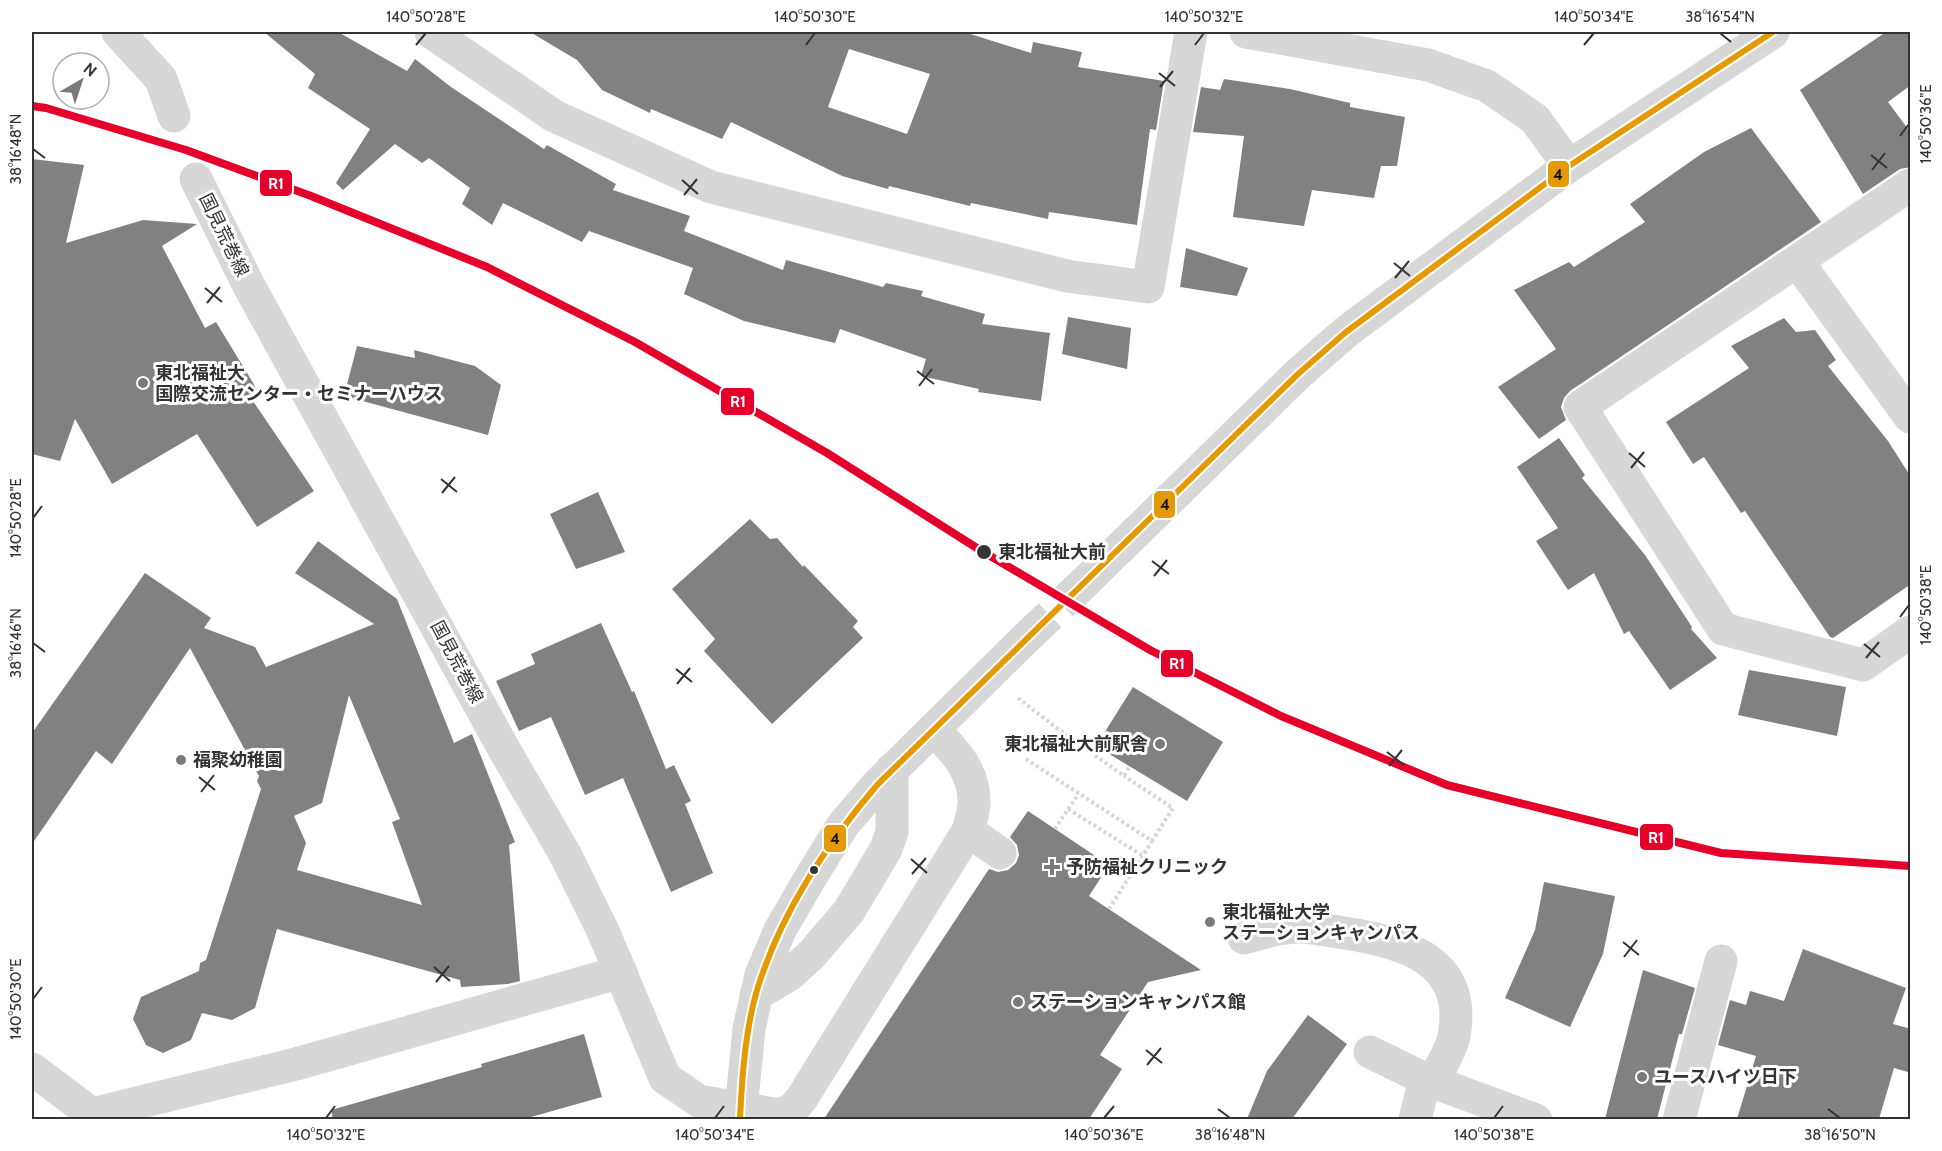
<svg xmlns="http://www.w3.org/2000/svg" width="1942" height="1151" viewBox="0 0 1942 1151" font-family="Cabin,'Noto Sans JP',sans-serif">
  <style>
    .building { fill: #818181; fill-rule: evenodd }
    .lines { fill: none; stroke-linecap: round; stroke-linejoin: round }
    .minor-tunnel { stroke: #d6d6d6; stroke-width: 33; stroke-dasharray: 33 16; stroke-linecap: butt }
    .path { stroke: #d6d6d6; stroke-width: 4; stroke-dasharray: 3 3; stroke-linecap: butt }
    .minor { stroke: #d7d7d7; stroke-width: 33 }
    .bus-1-casing { stroke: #fff; stroke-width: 10 }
    .bus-1 { stroke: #e39a05; stroke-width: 6 }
    .rail-1-casing { stroke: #fff; stroke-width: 12 }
    .rail-1 { stroke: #e4002b; stroke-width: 8 }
    .ticks { fill: none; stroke: #333; stroke-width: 2 }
    .poi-dot { fill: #7a7a7a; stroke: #fff; stroke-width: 2 }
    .stop-dot { fill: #333; stroke: #fff; stroke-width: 2 }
    .labels { text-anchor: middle; stroke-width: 6; stroke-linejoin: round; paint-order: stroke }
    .street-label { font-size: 18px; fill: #333; stroke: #fff }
    .poi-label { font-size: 18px; font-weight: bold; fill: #333; stroke: #fff; text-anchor: start }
    .stop-label { font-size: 18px; font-weight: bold; fill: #333; stroke: #fff; text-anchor: start }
    .line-badge { stroke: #fff; stroke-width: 2 }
    .badge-label { font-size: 16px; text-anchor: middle; font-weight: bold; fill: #fff }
    .pale-badge-label { font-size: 16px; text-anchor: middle; font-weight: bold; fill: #111 }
    .neatline { fill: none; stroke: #333; stroke-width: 2 }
    .ticks-label { font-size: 15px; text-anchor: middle; fill: #333 }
  </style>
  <rect width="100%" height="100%" fill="#fff"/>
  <g class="building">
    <path d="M264 32H338L407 71 415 59 451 87 544 149 547 145 616 184 613 190 690 216 684 231 783 270 786 260 883 287 886 283 923 291 921 296 985 314 982 324 1050 333 1041 401 978 392 979 389 921 376 926 359 840 329 835 343 744 321 684 294 693 268 589 231 582 242 503 203 492 225 462 204 470 188 429 158 422 163 395 144 343 190 336 183 370 129 308 88 315 74Z"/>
    <path d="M530 32H964L1031 53 1033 42 1082 52 1078 67 1164 81 1156 130 1150 129 1137 225 1049 212 1048 219 971 203 970 206 889 186 888 189 842 176 731 122 722 139 651 109 650 113 602 90 577 60ZM849 49 930 74 907 134 828 107Z"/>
    <path d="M1886 32H1911V85L1888 102 1911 133V167L1900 169 1863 194 1800 90Z"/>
    <path d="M1224 79 1290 89 1350 103V107L1405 117 1397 166H1381L1374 198 1312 190 1304 226 1233 217 1244 136 1193 132 1201 87 1220 90Z"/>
    <path d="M1751 128 1821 222 1570 391 1564 398 1561 407 1566 420 1539 439 1498 387 1556 349 1514 290 1569 262 1574 267 1645 222 1630 204 1704 152Z"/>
    <path d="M32 159 84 165 66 243 143 220 197 224 162 246 205 328 216 322 261 396 253 401 314 491 257 527 197 434 112 484 75 419 60 461 32 454Z"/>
    <path d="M1186 248 1248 268 1237 296 1180 287Z"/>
    <path d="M1068 317 1131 328 1127 369 1062 354Z"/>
    <path d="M1784 318 1796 332 1815 330 1836 360 1828 366 1888 441 1911 477V584L1833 638 1830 637 1745 511 1741 513 1704 457 1693 464 1666 422 1749 368 1731 346Z"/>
    <path d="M357 346 415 358 414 350 475 366 501 385 488 435 344 396Z"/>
    <path d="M1559 438 1585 475 1582 478 1645 555 1692 627 1691 629 1717 658 1670 690 1629 631 1624 634 1594 573 1568 590 1536 541 1558 528 1517 467Z"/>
    <path d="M598 492 625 552 576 569 550 514Z"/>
    <path d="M750 519 770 539 777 538 803 567 804 565 858 621 853 627 863 638 772 724 704 651 715 639 672 589Z"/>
    <path d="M318 541 397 599 454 743 472 734 515 842 509 845 520 981 508 984 461 987 460 980 277 929 255 1008 232 1020 202 1013 191 1040 163 1053 146 1045 133 1019 141 997 199 971 200 963 206 960 261 789 257 781 259 776 190 648 112 764 96 751 32 844V733L145 573 211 618 204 628 255 647 266 667 374 624 295 573ZM349 695 400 819 392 822 422 905 297 870 306 843 294 816 322 803Z"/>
    <path d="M601 623 632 692 634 691 666 769 674 765 691 801 685 804 713 873 671 892 623 778 585 795 551 717 519 731 496 681 535 664 531 654Z"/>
    <path d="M1749 670 1846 687 1837 736 1738 715Z"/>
    <path d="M1133 687 1223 742 1187 801 1096 746Z"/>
    <path d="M1028 811 1109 865 1089 896 1201 970 1148 982 1100 1055 1122 1069 1089 1119H824L989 869 998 872 1008 870 1016 863 1019 855 1017 845 1010 837Z"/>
    <path d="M1544 882 1615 896 1603 954 1570 1027 1505 998 1535 930Z"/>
    <path d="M1803 949 1906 988 1893 1024 1911 1029V1073L1894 1068 1879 1119H1737L1756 1056 1718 1045 1730 1000 1746 1005 1750 991 1784 1001Z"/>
    <path d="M1643 970 1695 988 1682 1034H1679L1657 1119H1605Z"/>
    <path d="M1308 1015 1347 1044 1292 1119H1247L1267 1071Z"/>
    <path d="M584 1034 602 1097 524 1119H333L331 1110 482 1067 481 1064Z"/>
  </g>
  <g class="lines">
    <path class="minor-tunnel" d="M1026 638 1084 583"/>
    <g class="path">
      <path d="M1018 698 1054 726 1124 776 1130 766"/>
      <path d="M1026 759 1152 841 1173 808 1124 776"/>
      <path d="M1068 809 1079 794"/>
      <path d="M1055 829 1068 809 1143 856"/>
      <path d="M1109 909 1152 841"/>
    </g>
    <g class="minor">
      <path d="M118 32 161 79 174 116"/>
      <path d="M431 32 554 116 711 187 1067 276 1148 287 1191 32"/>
      <path d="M1246 32 1428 65 1487 86 1535 119 1569 166"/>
      <path d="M196 179 249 286 505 751 565 854 603 931 665 1078 699 1101 780 1115 793 1109 802 1098 968 831C970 822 974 812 974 803 975 772 954 749 933 730"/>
      <path d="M1910 185 1580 407 1723 629 1863 665 1910 632"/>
      <path d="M1797 261 1910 417"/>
      <path d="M1084 583 1298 374 1346 332 1569 166 1773 32"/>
      <path d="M968 831 1000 853"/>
      <path d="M1244 938C1263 933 1283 926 1303 927 1317 928 1331 931 1344 933 1404 942 1468 960 1454 1036 1452 1049 1439 1069 1433 1082"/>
      <path d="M756 995 789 975 812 954 849 911 886 849 892 832V769"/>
      <path d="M1370 1052 1425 1079 1536 1120"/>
      <path d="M32 1069 92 1114"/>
      <path d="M88 1120 92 1114 296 1064 621 972"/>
      <path d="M740 1120 749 1029 761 975 780 930 812 875 843 825 878 784 1026 638"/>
      <path d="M1415 1120 1425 1079"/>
      <path d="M1679 1120 1721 961"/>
    </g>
    <defs>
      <path id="bus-1" d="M740 1120C742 1074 746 1018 762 975 786 905 830 840 878 784L1298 374 1346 332 1569 166 1773 32"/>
    </defs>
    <use href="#bus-1" class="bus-1-casing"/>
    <use href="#bus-1" class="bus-1"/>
    <defs>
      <path id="rail-1" d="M32 106 46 108 186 150 311 196 487 267 635 342 827 453 980 550 1150 650 1281 716 1447 785 1721 853 1910 866"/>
    </defs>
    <use href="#rail-1" class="rail-1-casing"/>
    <use href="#rail-1" class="rail-1"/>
  </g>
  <path class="ticks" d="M1720 33 1731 42M416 45 426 33M806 45 815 33M1195 45 1204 33M1584 45 1594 33M1159 73 1175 86M1160 87 1173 71M1900 136 1909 124M33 149 45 158M1871 155 1887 168M1872 170 1885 153M682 180 698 194M684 195 697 179M1394 263 1410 276M1395 278 1409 261M205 288 222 302M207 303 220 287M917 371 934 384M919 386 932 369M1629 453 1645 467M1631 468 1644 452M441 479 457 492M442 493 455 477M33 518 42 506M1152 561 1169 574M1154 576 1167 560M1900 617 1909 605M33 643 45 652M1864 644 1880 657M1866 658 1879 642M676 669 692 682M677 684 690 668M1387 752 1404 765M1389 766 1402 750M199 777 215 790M201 792 214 775M911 859 927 873M912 874 926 858M1623 942 1639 955M1624 957 1637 940M434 967 450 981M436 982 449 966M33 999 42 987M1146 1050 1162 1063M1147 1065 1161 1048M1218 1109 1230 1118M1828 1109 1840 1118M326 1118 335 1106M715 1118 724 1106M1104 1118 1114 1106M1494 1118 1503 1106"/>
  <g class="poi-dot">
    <circle cx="143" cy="383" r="6"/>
    <circle cx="1160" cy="744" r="6"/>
    <circle cx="181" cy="760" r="6"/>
    <path d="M1049 858h6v6h6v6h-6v6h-6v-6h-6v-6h6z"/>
    <circle cx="1210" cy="922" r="6"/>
    <circle cx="1018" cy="1002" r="6"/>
    <circle cx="1642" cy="1077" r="6"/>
  </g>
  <g class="stop-dot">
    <circle cx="984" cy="552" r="8"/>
    <circle cx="814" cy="870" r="5"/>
  </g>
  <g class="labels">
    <g class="street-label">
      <text transform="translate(224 235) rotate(64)" y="6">国見荒巻線</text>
      <text transform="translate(457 662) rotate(62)" y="6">国見荒巻線</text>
    </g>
    <g class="poi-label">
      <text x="155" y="379">東北福祉大<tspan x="155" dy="21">国際交流センター・セミナーハウス</tspan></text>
      <text x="1148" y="750" text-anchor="end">東北福祉大前駅舎</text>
      <text x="193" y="766">福聚幼稚園</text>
      <text x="1066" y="873">予防福祉クリニック</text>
      <text x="1222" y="918">東北福祉大学<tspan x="1222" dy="21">ステーションキャンパス</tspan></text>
      <text x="1030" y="1008">ステーションキャンパス館</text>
      <text x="1654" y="1083">ユースハイツ日下</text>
    </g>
    <g class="stop-label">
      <text x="998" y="558">東北福祉大前</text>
    </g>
  </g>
  <g class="line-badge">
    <rect x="1547" y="160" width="23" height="28" rx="6" fill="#e39a05"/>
    <rect x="259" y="169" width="34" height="28" rx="6" fill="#e4002b"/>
    <rect x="720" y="387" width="35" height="29" rx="6" fill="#e4002b"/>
    <rect x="1153" y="490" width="23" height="29" rx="6" fill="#e39a05"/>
    <rect x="1160" y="649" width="34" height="29" rx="6" fill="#e4002b"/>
    <rect x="1639" y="823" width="35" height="28" rx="6" fill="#e4002b"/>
    <rect x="823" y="824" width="24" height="29" rx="6" fill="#e39a05"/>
  </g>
  <g class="badge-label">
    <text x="276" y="189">R1</text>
    <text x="738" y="407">R1</text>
    <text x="1177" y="669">R1</text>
    <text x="1656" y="843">R1</text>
  </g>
  <g class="pale-badge-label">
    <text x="1558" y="180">4</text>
    <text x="1165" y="510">4</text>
    <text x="835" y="844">4</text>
  </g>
  <rect width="1942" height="1151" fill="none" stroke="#ffffff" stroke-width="66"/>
  <g transform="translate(81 81) rotate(39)"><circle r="28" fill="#ffffff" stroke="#adadad" stroke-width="1.5"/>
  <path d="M0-4.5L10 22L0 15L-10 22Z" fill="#7a7a7a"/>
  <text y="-9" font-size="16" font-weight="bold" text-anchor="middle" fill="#333333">N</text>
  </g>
  <rect x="33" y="33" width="1876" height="1085" class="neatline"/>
  <g class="ticks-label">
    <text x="426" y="22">140°50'28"E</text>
    <text x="815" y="22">140°50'30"E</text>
    <text x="1204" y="22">140°50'32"E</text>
    <text x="1594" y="22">140°50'34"E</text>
    <text x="1720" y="22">38°16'54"N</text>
    <text transform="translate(1926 124) rotate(-90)" y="5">140°50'36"E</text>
    <text transform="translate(16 149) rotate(-90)" y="5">38°16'48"N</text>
    <text transform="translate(16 518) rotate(-90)" y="5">140°50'28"E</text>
    <text transform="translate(1926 605) rotate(-90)" y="5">140°50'38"E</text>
    <text transform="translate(16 643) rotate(-90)" y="5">38°16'46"N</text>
    <text transform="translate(16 999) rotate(-90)" y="5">140°50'30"E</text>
    <text x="326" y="1140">140°50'32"E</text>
    <text x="715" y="1140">140°50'34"E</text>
    <text x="1104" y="1140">140°50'36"E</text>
    <text x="1230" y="1140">38°16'48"N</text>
    <text x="1494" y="1140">140°50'38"E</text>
    <text x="1840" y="1140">38°16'50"N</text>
  </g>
</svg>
